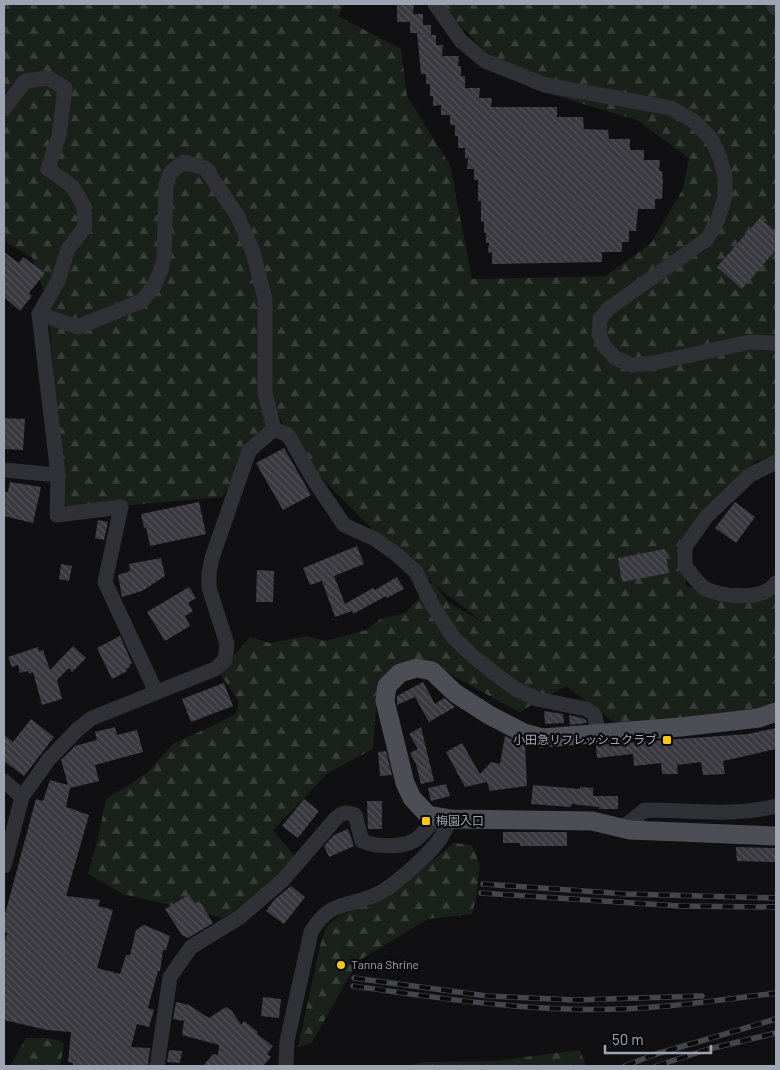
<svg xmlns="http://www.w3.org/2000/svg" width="780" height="1070" viewBox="0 0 780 1070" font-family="Barlow,'Noto Sans JP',sans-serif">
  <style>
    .forest { fill: url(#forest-firs); fill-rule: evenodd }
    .building { fill: url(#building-back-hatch) }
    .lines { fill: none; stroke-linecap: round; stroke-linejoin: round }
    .minor { stroke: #303136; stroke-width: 15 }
    .major { stroke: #4c4d55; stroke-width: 19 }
    .rail-casing { stroke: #45464d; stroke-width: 5.5 }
    .rail { stroke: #0b0a0c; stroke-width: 4; stroke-dasharray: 11; stroke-linecap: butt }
    .poi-dot { fill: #fdc51b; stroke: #0b0a0c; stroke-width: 2 }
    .labels { text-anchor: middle; stroke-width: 4.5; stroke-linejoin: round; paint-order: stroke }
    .poi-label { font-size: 12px; fill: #9fa4b3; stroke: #0b0a0c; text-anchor: start }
  </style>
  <defs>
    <pattern id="forest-firs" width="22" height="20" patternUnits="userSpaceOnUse" patternTransform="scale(1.25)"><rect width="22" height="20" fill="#1a211b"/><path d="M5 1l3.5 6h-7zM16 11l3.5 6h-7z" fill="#383e3a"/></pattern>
    <pattern id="building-back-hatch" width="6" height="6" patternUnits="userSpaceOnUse" patternTransform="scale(1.25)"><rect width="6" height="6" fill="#39393f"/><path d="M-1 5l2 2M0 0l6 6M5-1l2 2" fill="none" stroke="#525358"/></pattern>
  </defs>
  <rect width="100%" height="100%" fill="#100f11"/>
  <g class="forest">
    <path d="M4 4H345L338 16 401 49 407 96 450 165 472 279 606 276 651 243 683 189 689 158 637 120 533 89 483 49 439 4H776V455L755 461 683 546 686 586 726 600 776 587V706L719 716 616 724 566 686 519 712 439 668 396 677 376 705 373 749 328 773 273 830 301 864 224 918 123 894 88 874 99 833 106 799 147 773 173 744 235 715 239 702 219 672 250 637 270 643 307 636 325 641 366 630 380 619 406 613 432 582 396 553 297 453 278 413 222 497 66 511 47 300 32 257 4 241ZM434 584 480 620 481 621 449 603Z"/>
    <path d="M454 843 472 845 480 865 476 899 472 914 428 919 358 961 311 1044 298 1047 320 946 326 927 340 915 381 899 425 867Z"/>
    <path d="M26 1038H49L64 1043 60 1066H10Z"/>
    <path d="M580 1050 586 1066H406L424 1062 495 1061Z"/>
  </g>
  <g class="building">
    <path d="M397 4H414L413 14H423V25H431V35H436V45H443L442 56H459L458 66H461V76H465V88H480L479 98H492L491 107H557V117H583L584 129 608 130 609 139H630V150H644V160H660L659 171H662L663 181 662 199H655V209H638L636 231H629V242H622V252H602V262L492 264V252L488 253 489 243H486V233H484V221L481 222V201H478V180H474V169H467L468 158H465V148H458V136H455V125H450V115H441V105L433 106V96H430V84H426V74H421L417 33H410V22H397Z"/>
    <path d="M760 218 776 232V250L742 289 717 267Z"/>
    <path d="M4 252 19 263 23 257 45 273 29 293 32 296 20 311 4 297Z"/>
    <path d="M4 418 25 419 23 450 4 449Z"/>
    <path d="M284 448 311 495 283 510 256 463Z"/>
    <path d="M10 482 41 487 33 523 4 516V491L8 492Z"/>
    <path d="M199 502 206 534 150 546 146 527 144 528 141 514Z"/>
    <path d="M735 502 755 517 736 543 715 528Z"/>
    <path d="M98 520 108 522 104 540 95 538Z"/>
    <path d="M357 546 364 564 334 576 345 604 373 588 375 590 397 577 404 589 387 598 386 596 353 614 352 611 335 617 322 581 310 585 303 568Z"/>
    <path d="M665 549 669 573 622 582 618 558Z"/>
    <path d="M161 558 165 576 142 591 122 597 118 575 130 571 129 564Z"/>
    <path d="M61 564 72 566 69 581 59 579Z"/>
    <path d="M257 570 274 571 273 602H256Z"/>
    <path d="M189 587 196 598 188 603 193 611 185 616 190 626 165 641 147 612Z"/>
    <path d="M120 636 132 663 129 665 130 667 126 669 127 671 112 679 97 648Z"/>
    <path d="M73 646 86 658 72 672 69 668 57 680 62 699 42 705 33 672 29 674 28 671 20 673 18 665 12 667 8 657 38 647 39 651 43 650 50 670Z"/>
    <path d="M423 682 435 704 444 698 455 707 429 722 415 697 397 705V696Z"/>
    <path d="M224 683 233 706 191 722 182 699Z"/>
    <path d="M544 711 563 714 564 723 545 724Z"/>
    <path d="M569 715 582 718 586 720 587 723 570 725Z"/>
    <path d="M31 719 54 737 24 776 4 761V735L13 742Z"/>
    <path d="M115 727 117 735 137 730 143 752 95 765 99 781 70 788 66 807 89 815 66 896 100 900 98 906 113 910 97 968 120 974 126 955H130L136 930 144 925 170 936 166 950H163L160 971H158L148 1008 154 1010 149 1027 137 1024 131 1047 150 1048 148 1066H73V1063L68 1062 71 1032 47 1030 4 1020V947L7 933 4 932V918L36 799 43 801 50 780 68 785 61 760 75 746 97 740 95 732Z"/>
    <path d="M421 727 434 781 421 784 416 764 410 753 418 749 409 734Z"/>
    <path d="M776 728V749L723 761 725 774 703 775 701 762 677 765 678 774H662L661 763 634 766 633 754 597 758 596 745 748 734Z"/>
    <path d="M505 736 525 745 527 786 490 791 487 782 465 787 446 752 462 743 480 774 491 762 500 764Z"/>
    <path d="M386 751 392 775 380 776 378 752Z"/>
    <path d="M446 784 450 796 431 801 428 788Z"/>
    <path d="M533 785 580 789V787L593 788V796H618V809H599V807L571 804V807L531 804Z"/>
    <path d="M304 799 319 811 298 838 282 826Z"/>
    <path d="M367 801H382V829H368Z"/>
    <path d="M348 829 354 846 329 857 324 846 334 835Z"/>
    <path d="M503 832H567V846H520V843H503Z"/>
    <path d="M736 847 776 848V862L737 861Z"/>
    <path d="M291 886 305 897 284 924 266 911 274 900Z"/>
    <path d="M189 895 195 903 200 902 213 923 188 938 182 935 165 909Z"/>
    <path d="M263 997 281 999 279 1018 261 1016Z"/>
    <path d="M176 1002 189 1005 209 1018 226 1007 232 1011 241 1025 244 1021 258 1032 257 1034 273 1046 267 1054 271 1057 263 1066H203L213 1054 218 1055 219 1045 182 1035 184 1021 173 1019Z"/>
    <path d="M169 1050 182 1051 180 1063 167 1062Z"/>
  </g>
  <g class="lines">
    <g class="minor">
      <path d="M435 4 461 41 485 61 545 85 671 108 695 122 712 140 720 158 725 176V197L718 219 707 239 608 309 600 319 599 334 604 346 615 358 632 365 654 363 750 342 776 343"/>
      <path d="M773 4 776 8"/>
      <path d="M4 109 25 81 48 78 65 88 59 135 48 169 72 186 84 206 85 227 68 249 58 281 39 314 58 475 57 515 121 507 105 582 156 692"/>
      <path d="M39 314 78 327 142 301 154 286 161 270 164 258 166 184 171 172 184 162 205 168 237 215 253 252 265 299V393L274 429"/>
      <path d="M776 462 750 475 707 516 685 547V566C691 573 698 585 706 589 724 597 764 601 776 583"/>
      <path d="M4 470 58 475"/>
      <path d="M4 781 22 797"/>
      <path d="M622 828 645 810C689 810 733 817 776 806"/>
      <path d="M4 866 22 797 49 759 78 729 92 718 215 669 225 660 227 644 209 588V573L212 558 249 451 274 429 288 435 315 482 344 525 375 539 396 554 416 572 431 603 453 637 475 658 514 688 537 699 586 709 594 714 599 733"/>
      <path d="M157 1066 170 977 191 947 240 917 283 880 337 817C344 812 348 812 355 815L362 841C375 847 402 848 415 840 424 834 430 824 437 817"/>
      <path d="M286 1066 287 1041 311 932C330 900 346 908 375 895 392 888 426 857 437 843 443 836 446 827 451 819"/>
    </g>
    <path class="major" d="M776 712 759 718 681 727 542 738 524 733 489 715 455 693 432 671 417 668 400 673 387 686 385 701 405 783 412 798 428 815 451 819 592 821 630 830 776 836"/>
    <defs>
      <g id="rail">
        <path d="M483 884 627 894 776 898"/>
        <path d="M481 893 679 906 776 907"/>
        <path d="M354 978 487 996 575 1000 702 996"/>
        <path d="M353 986C425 996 496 1007 568 1009 638 1012 708 1002 776 993"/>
        <path d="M625 1066 653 1055 776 1019"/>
        <path d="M656 1066 709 1049 776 1033"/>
      </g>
    </defs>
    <use href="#rail" class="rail-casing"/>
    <use href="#rail" class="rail"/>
  </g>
  <g class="poi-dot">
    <rect x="662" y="735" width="10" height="10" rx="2.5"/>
    <rect x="421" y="816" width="10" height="10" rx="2.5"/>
    <circle cx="341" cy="965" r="5"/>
  </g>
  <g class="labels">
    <g class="poi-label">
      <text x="657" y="744" text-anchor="end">小田急リフレッシュクラブ</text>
      <text x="436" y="825">梅園入口</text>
      <text x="351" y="969">Tanna Shrine</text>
    </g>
  </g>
  <rect width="780" height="1070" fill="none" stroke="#9fa4b3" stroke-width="10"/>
  <path d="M605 1045v8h106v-8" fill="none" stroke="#9fa4b3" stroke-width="2.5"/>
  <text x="612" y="1045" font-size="15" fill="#9fa4b3" stroke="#0b0a0c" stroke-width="4" paint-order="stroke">50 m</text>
</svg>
